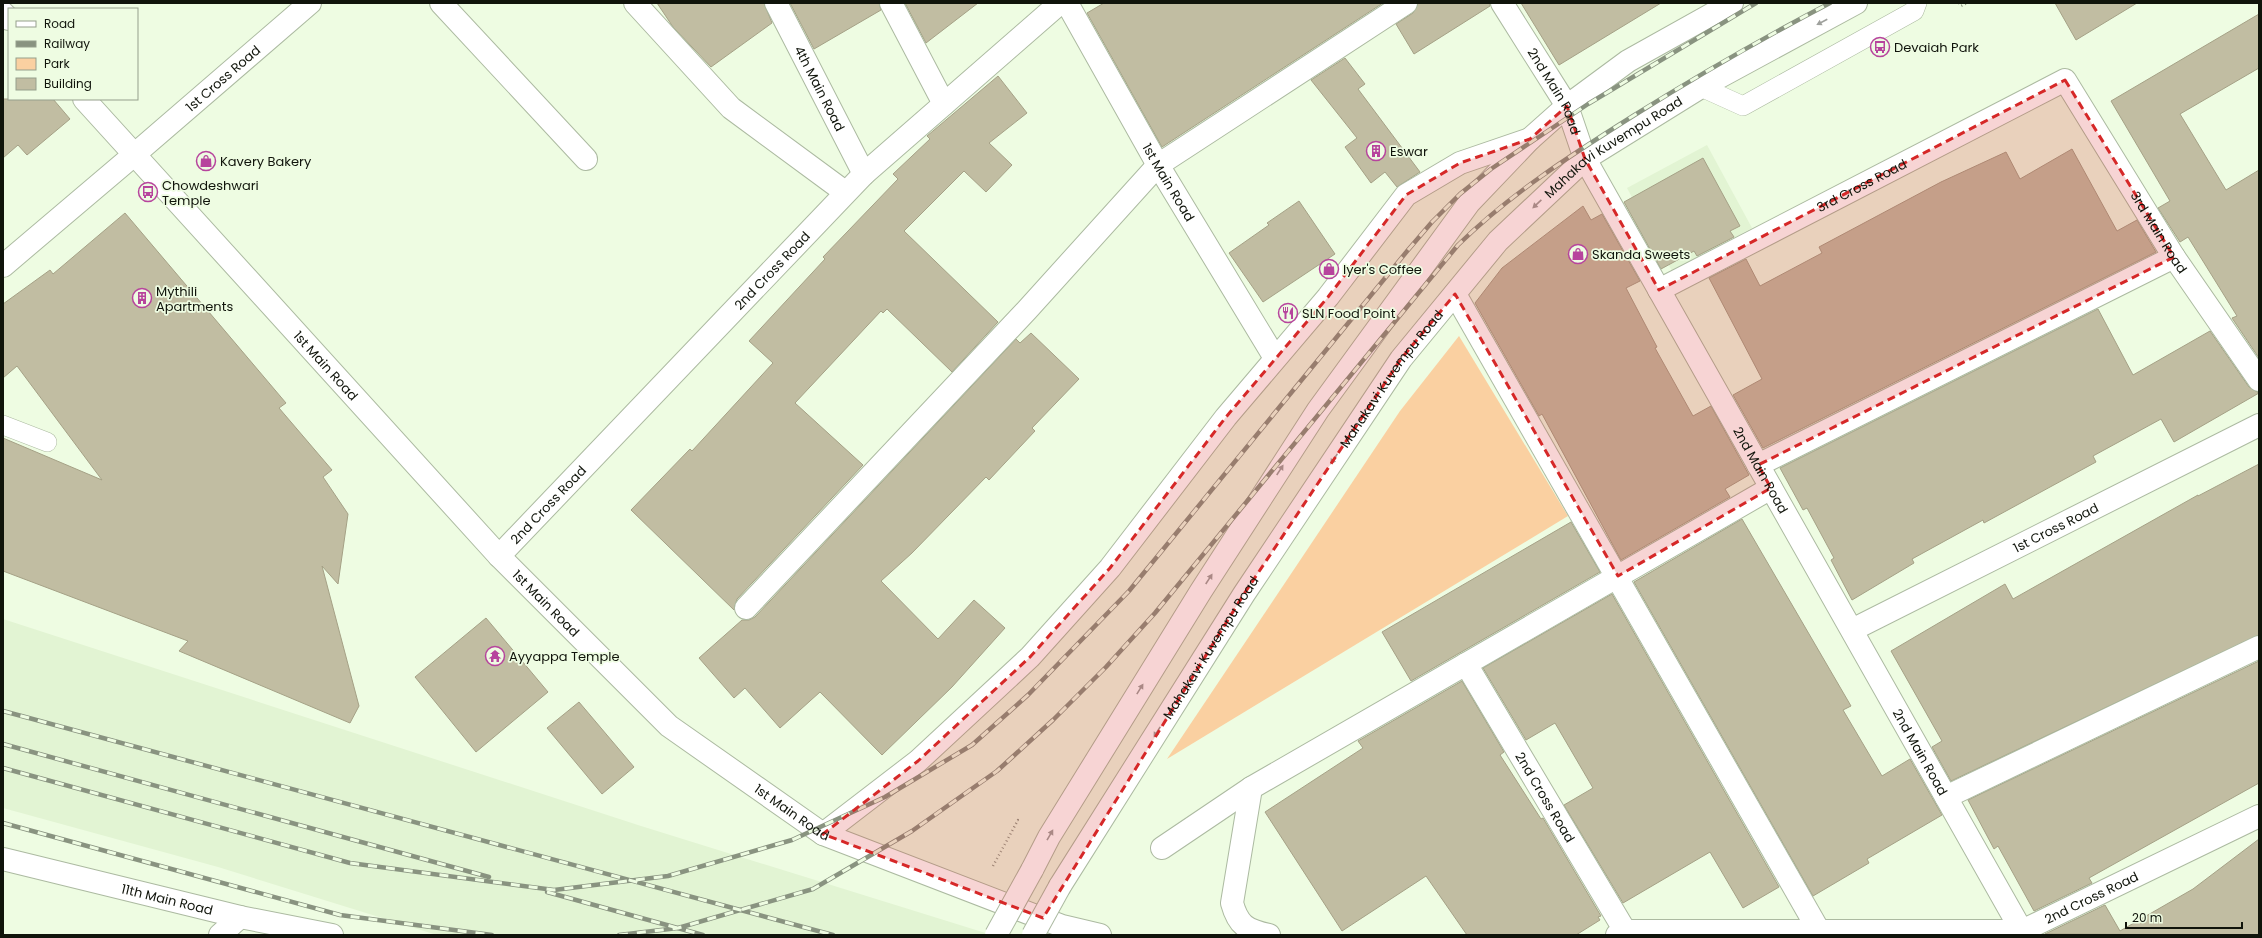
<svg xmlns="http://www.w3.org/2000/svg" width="2262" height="938" viewBox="0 0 2262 938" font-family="Poppins,sans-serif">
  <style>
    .built { fill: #e2f4d3 }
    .green { fill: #fad0a1 }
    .building { fill: #c1bda2; stroke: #a5a186 }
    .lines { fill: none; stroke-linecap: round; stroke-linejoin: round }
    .lane-casing { stroke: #acbaa1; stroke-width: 20 }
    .street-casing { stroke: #acbaa1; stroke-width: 24 }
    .secondary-casing { stroke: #acbaa1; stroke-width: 24 }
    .path { stroke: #8d9784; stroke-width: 2.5; stroke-dasharray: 1 3; stroke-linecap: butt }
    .lane { stroke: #fff; stroke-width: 19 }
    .street { stroke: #fff; stroke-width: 22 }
    .secondary { stroke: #fff; stroke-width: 22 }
    .rail-casing { stroke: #899380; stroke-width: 4.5 }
    .rail { stroke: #eefce2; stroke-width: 3; stroke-dasharray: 9; stroke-linecap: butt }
    .secondary-bridge-casing { stroke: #acbaa1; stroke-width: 24; stroke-linecap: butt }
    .secondary-bridge { stroke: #fff; stroke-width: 22 }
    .oneway { fill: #9fa19d }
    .marked { fill: #d62828; fill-opacity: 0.2; stroke: #d62828; stroke-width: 3; stroke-dasharray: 8 5; stroke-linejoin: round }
    .labels { text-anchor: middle; stroke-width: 3.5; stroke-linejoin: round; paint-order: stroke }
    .poi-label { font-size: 13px; fill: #10140b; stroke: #eefce2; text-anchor: start }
    .street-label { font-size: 13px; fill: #10140b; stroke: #eefce2 }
  </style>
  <rect width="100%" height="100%" fill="#eefce2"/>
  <g class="built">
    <path d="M1707 145 1752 228 1672 271 1627 188Z"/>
    <path d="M3 619 641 826 992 935H437L218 867 3 808Z"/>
  </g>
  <path class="green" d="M1459 336 1568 516 1167 759 1400 411Z"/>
  <g class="building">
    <path d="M657 3H764L772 23 711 67 673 27Z"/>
    <path d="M790 3H879L881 10 814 49Z"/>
    <path d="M905 3H978L926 43Z"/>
    <path d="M1104 3H1383L1162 147 1087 13Z"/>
    <path d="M1418 3H1490V6L1414 54 1396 24 1413 13Z"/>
    <path d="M1521 3H1661L1559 65Z"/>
    <path d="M2055 3H2137L2076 40Z"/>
    <path d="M2259 14V68L2180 114 2226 190 2259 170V358L2232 318 2237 316 2188 237 2180 242 2158 208 2170 201 2111 101Z"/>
    <path d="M1345 58 1365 84 1358 89 1420 172 1397 187 1385 172 1371 183 1345 147 1357 138 1311 80Z"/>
    <path d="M998 76 1027 113 989 143 1012 165 986 192 964 171 904 231 998 322 952 372 887 309 883 313 881 311 795 403 863 465 737 599 734 610 631 510 690 449 692 451 773 363 749 341 825 259 823 257 898 179 893 174 930 139 927 136Z"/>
    <path d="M3 99H53L70 119 27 155 18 145 3 158Z"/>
    <path d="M2072 149 2117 231 2137 220 2156 252 1763 448 1733 395 1762 379 1709 278 1746 259 1760 286 1822 253 1819 247 1941 182 2006 152 2020 179Z"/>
    <path d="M1703 158 1740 226 1730 231 1734 237 1697 256 1694 251 1661 269 1624 202Z"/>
    <path d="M1299 201 1335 254 1263 302 1229 253 1269 225 1267 223Z"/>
    <path d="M1583 206 1591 220 1602 214 1640 281 1626 288 1657 347 1655 348 1693 416 1711 406 1749 475 1725 489 1730 497 1621 560 1542 414 1539 416 1475 303 1502 268Z"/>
    <path d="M125 213 286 403 279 408 332 470 323 477 348 514 338 584 322 566 359 706 350 723 179 651 188 641 3 571V438L102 480 17 366 3 378V304L50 270 53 274Z"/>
    <path d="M2098 309 2133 375 2210 331 2249 387 2259 393 2174 442 2161 419 2093 456 2096 462 1984 523 1983 520 1912 559 1914 563 1852 600 1831 560 1834 558 1807 508 1803 510 1780 468Z"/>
    <path d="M1031 333 1079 379 1032 428 1035 431 989 480 986 477 912 553 881 581 938 639 974 600 1005 628 952 687 882 755 820 692 780 728 745 688 734 698 699 658 742 620H749L755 617 1016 339 1020 343Z"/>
    <path d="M2259 464V635L1951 781 1932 747 1942 741 1891 651 2005 584 2013 599 2198 495V496Z"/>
    <path d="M1742 519 1851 706 1843 710 1882 776 1910 759 1942 815 1867 859 1869 863 1813 896 1634 582Z"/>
    <path d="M1571 522 1600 572 1411 681 1382 632Z"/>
    <path d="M1612 594 1779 887 1743 908 1710 852 1623 903 1564 805 1593 788 1555 723 1526 740 1483 668Z"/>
    <path d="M486 618 548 692 476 752 415 677Z"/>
    <path d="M2259 661V783L2089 878 2092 883 2034 911 1998 846 1994 849 1968 800Z"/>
    <path d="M1462 681 1504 752 1500 755 1541 819 1543 818 1601 916 1598 917 1600 920 1576 935H1467L1426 876 1342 931 1265 812 1363 748 1358 741Z"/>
    <path d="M579 702 634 767 602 794 547 728Z"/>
    <path d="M2259 839V935L2045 934 2105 905 2120 931 2193 889Z"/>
  </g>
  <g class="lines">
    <defs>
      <g id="lane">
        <path d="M1701 87 1743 106 1914 11 1917 3"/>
        <path d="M3 425 47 442"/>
      </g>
      <g id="street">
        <path d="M441 3 586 159"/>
        <path d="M635 3 731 108 845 192"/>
        <path id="s1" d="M776 3 864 174"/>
        <path d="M891 3 944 104"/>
        <path id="s2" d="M1067 3 1158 165 1275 358"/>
        <path id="s3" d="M1502 3 1567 106 1585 159 2024 935"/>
        <path id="s4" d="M135 154 310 3"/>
        <path id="s5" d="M1659 290 2065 80 2174 257 2259 380"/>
        <path d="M1455 294 1819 931"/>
        <path d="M1758 465 2174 257"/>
        <path id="s6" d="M499 556 864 174 1060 3"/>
        <path d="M746 608 1027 310 1158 165 1406 3"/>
        <path id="s7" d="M1852 630 2259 425"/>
        <path id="s8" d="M1466 664 1625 931"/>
        <path d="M1251 788 1232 903C1238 925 1246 930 1269 935"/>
        <path d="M1946 797 2259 647"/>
        <path d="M823 834 918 761 1030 657 1110 568 1226 417 1328 297 1406 195 1460 163 1530 139"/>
        <path d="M1162 848 1251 788 1771 488"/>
        <path d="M220 935 240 917"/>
        <path id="s9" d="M1617 935 1625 931H2022L2259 816"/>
      </g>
      <g id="secondary">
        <path d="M3 13 9 19"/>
        <path id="s10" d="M84 99 499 556 669 726 823 834 1062 926 1100 935"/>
        <path d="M3 266 135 154"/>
        <path id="s11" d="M3 859 240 917 332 935"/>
        <path d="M1032 870 1049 837 1201 591 1318 410 1469 203 1530 139 1567 106 1628 61 1732 3"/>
        <path id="s12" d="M1060 886 1244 594 1401 359 1498 241 1585 159 1701 87 1856 3"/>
      </g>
    </defs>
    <use href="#lane" class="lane-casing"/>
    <use href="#street" class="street-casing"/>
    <use href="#secondary" class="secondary-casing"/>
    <g class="path">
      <path d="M1959 3 1961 6 1967 3"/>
      <path d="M993 866 1018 820 1020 821"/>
    </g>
    <use href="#lane" class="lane"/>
    <use href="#street" class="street"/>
    <use href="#secondary" class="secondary"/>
    <defs>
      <g id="rail">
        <path d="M3 711 833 935"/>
        <path d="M3 744 489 877"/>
        <path d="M3 768 350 863 554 890 668 876 792 840 885 797 972 745 1028 695 1129 591 1408 250 1432 222 1460 194 1491 169 1588 104 1756 3"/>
        <path d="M3 823 340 915 492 935"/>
        <path d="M547 892 703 935"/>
        <path d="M619 935 678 928 813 889 912 831 997 771 1053 720 1106 667 1155 613 1458 245C1510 194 1571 155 1633 116 1697 76 1763 38 1830 3"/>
      </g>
    </defs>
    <use href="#rail" class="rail-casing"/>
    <use href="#rail" class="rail"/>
    <defs>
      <g id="secondary-bridge">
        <path d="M996 935 1032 870"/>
        <path d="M1033 935 1060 886"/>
      </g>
    </defs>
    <use href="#secondary-bridge" class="secondary-bridge-casing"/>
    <use href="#secondary-bridge" class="secondary-bridge"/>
  </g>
  <defs><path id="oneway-solid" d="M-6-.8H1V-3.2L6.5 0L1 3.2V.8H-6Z"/></defs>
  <g class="oneway">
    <use href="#oneway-solid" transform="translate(1822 22) rotate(152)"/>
    <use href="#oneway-solid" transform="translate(1537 204) rotate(137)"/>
    <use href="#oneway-solid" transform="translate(1334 459) rotate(124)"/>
    <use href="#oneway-solid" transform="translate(1280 470) rotate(-57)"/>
    <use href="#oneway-solid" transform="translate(1209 579) rotate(-57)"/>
    <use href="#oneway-solid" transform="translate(1140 689) rotate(-58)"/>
    <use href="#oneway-solid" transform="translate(1157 732) rotate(122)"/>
    <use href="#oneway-solid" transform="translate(1050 835) rotate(-60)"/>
  </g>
  <path class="marked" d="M2065 80 2174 257 1758 465 1771 488 1618 576 1455 294 1401 359 1244 594 1043 918 823 834 918 761 1030 657 1110 568 1226 417 1328 297 1406 195 1460 163 1530 139 1567 106 1585 159 1659 290Z"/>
  <defs>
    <symbol id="bus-ring" viewBox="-11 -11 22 22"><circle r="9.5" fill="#eefce2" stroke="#b7449d" stroke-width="1.5"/><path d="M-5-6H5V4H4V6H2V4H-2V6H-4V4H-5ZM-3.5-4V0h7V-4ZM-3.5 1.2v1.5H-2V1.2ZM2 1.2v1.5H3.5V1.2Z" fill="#b7449d"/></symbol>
    <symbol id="building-ring" viewBox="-11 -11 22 22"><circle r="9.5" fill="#eefce2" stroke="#b7449d" stroke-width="1.5"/><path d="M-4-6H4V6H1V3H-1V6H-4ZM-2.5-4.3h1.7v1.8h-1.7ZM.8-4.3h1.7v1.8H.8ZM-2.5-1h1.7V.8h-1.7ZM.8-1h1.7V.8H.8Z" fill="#b7449d"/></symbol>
    <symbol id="shop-ring" viewBox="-11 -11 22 22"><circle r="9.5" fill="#eefce2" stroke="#b7449d" stroke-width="1.5"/><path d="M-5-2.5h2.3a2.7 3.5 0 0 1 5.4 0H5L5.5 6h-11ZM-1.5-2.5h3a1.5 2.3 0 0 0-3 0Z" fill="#b7449d"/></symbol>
    <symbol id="restaurant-ring" viewBox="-11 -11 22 22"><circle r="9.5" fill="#eefce2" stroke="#b7449d" stroke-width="1.5"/><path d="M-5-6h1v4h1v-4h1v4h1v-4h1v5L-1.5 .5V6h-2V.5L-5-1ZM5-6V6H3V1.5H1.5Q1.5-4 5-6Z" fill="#b7449d"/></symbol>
    <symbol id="temple-ring" viewBox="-11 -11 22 22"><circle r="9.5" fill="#eefce2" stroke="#b7449d" stroke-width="1.5"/><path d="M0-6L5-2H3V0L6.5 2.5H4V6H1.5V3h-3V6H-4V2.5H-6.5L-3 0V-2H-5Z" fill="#b7449d"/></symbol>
  </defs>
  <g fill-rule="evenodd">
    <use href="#bus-ring" x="1869" y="36" width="22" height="22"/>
    <use href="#building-ring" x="1365" y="140" width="22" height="22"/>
    <use href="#shop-ring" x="195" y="150" width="22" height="22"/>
    <use href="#bus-ring" x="137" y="181" width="22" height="22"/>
    <use href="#shop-ring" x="1567" y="243" width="22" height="22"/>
    <use href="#shop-ring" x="1318" y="258" width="22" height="22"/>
    <use href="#building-ring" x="131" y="287" width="22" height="22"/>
    <use href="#restaurant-ring" x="1277" y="302" width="22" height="22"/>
    <use href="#temple-ring" x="484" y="645" width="22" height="22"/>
  </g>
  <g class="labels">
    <g class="poi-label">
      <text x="1894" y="52">Devaiah Park</text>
      <text x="1390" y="156">Eswar</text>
      <text x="220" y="166">Kavery Bakery</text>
      <text x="162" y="190">Chowdeshwari<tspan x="162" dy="15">Temple</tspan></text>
      <text x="1592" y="259">Skanda Sweets</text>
      <text x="1343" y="274">Iyer's Coffee</text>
      <text x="156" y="296">Mythili<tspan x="156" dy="15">Apartments</tspan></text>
      <text x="1302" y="318">SLN Food Point</text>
      <text x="509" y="661">Ayyappa Temple</text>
    </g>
    <g class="street-label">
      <text dy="5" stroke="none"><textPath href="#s4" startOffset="116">1st Cross Road</textPath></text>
      <text dy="5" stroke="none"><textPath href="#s1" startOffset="96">4th Main Road</textPath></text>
      <text dy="5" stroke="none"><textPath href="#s3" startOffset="103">2nd Main Road</textPath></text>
      <text dy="5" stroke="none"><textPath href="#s12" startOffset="930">Mahakavi Kuvempu Road</textPath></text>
      <text dy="5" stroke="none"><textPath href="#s2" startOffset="206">1st Main Road</textPath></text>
      <text dy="5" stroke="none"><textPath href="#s5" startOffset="228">3rd Cross Road</textPath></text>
      <text dy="5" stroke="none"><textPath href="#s5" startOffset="636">3rd Main Road</textPath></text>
      <text dy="5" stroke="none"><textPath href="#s6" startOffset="395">2nd Cross Road</textPath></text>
      <text dy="5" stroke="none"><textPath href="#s10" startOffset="360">1st Main Road</textPath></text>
      <text dy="5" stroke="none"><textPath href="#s12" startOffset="606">Mahakavi Kuvempu Road</textPath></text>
      <text dy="5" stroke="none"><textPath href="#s3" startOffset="535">2nd Main Road</textPath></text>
      <text dy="5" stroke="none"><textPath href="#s6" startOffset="71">2nd Cross Road</textPath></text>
      <text dy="5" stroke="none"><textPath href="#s7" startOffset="228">1st Cross Road</textPath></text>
      <text dy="5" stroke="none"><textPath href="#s10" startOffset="684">1st Main Road</textPath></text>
      <text dy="5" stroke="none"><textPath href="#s12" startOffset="282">Mahakavi Kuvempu Road</textPath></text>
      <text dy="5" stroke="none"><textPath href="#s3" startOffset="859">2nd Main Road</textPath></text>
      <text dy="5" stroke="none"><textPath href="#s8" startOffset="155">2nd Cross Road</textPath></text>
      <text dy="5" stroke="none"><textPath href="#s10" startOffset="1008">1st Main Road</textPath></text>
      <text dy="5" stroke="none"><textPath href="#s9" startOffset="483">2nd Cross Road</textPath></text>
      <text dy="5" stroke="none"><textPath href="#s11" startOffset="169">11th Main Road</textPath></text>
    </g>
  </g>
  <rect width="2262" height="938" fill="none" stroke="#10140b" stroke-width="8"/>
  <rect x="8" y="8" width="130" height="92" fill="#eefce2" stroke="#959f8c"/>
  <rect x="16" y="21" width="20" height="6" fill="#ffffff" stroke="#959f8c"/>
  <text x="44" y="28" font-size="12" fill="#10140b">Road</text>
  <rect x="16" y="41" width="20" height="6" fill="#899380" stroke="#959f8c"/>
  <text x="44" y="48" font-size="12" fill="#10140b">Railway</text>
  <rect x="16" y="58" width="20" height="12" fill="#fad0a1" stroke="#959f8c"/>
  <text x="44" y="68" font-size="12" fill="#10140b">Park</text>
  <rect x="16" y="78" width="20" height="12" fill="#c1bda2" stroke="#959f8c"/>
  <text x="44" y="88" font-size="12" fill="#10140b">Building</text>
  <path d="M2126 922v6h116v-6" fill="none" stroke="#10140b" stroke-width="2"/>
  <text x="2132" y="922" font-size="12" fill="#10140b" stroke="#eefce2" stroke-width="3" paint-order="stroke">20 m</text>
</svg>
